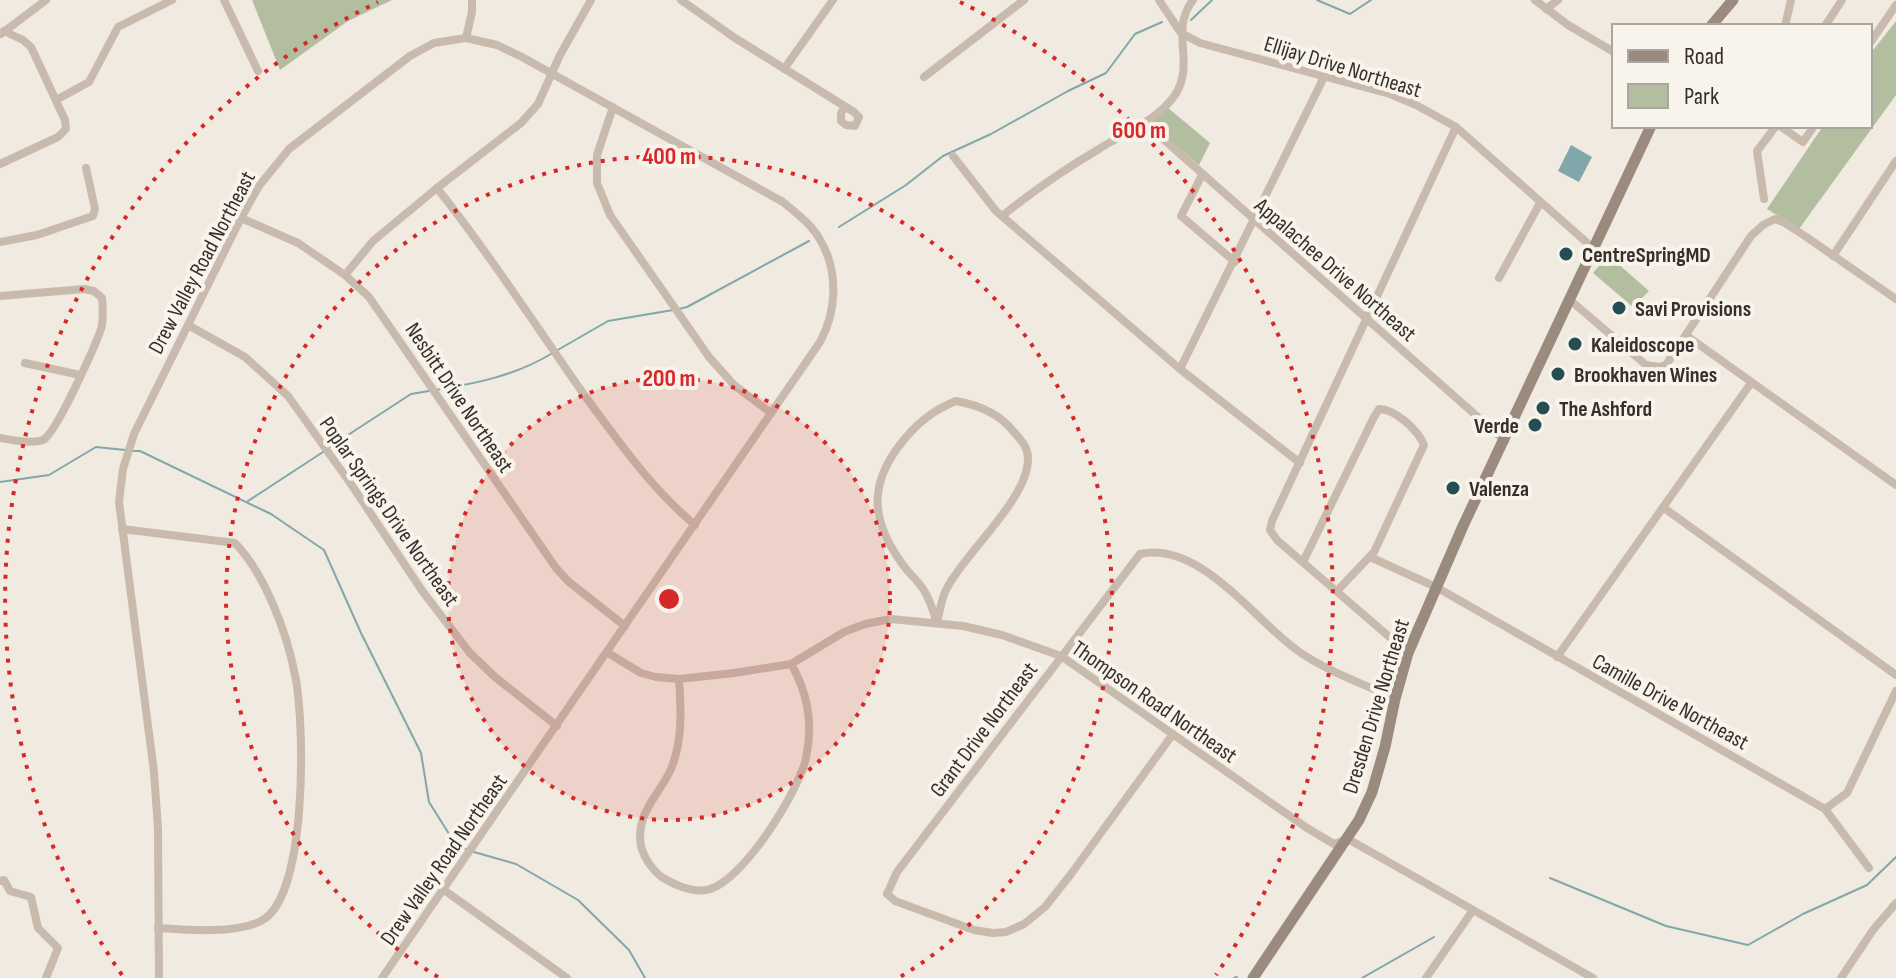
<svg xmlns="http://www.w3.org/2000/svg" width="1896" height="978" viewBox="0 0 1896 978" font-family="'Sofia Sans Condensed',sans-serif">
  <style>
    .green { fill: #b3bea1 }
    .water { fill: #82a7ab }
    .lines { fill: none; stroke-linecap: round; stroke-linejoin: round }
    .stream { stroke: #82a7ab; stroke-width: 2 }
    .street { stroke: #c8bbad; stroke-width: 8 }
    .secondary { stroke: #9b8b7f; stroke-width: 11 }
    .ring { fill: none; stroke: #d62828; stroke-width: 4; stroke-dasharray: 4 8 }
    .poi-dot { fill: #254e54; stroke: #f8f4ec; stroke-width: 3 }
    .labels { text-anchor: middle; stroke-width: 8; stroke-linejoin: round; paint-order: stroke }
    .street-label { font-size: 22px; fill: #372f2b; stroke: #f8f4ec }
    .poi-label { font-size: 22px; font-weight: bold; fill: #372f2b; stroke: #f8f4ec; text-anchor: start }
    .centre { fill: #d62828; stroke: #f8f4ec; stroke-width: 4 }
    .ring-label { font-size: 24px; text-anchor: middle; font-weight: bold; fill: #d62828; stroke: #f8f4ec; stroke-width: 8; stroke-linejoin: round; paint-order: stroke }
  </style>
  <rect width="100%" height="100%" fill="#f0eae0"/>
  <g class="green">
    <path d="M252 0H392L348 21 280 70Z"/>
    <path d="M1896 21V95L1799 229 1767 209 1823 126H1870V54Z"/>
    <path d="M1167 107 1210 143 1199 165 1149 123Z"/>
    <path d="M1608 255 1649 291 1633 307 1593 273Z"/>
  </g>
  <path class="water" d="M1571 145 1592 157 1579 182 1558 171Z"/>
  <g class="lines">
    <g class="stream">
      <path d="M1317 0 1350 14 1371 0"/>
      <path d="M1191 20 1212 0"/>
      <path d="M839 227 906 185 943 156 991 134 1068 91 1106 73 1135 34 1162 22"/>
      <path d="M679 309 687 307 809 241"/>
      <path d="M556 351 608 321 673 310"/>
      <path d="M436 390C477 383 514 376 551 354"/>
      <path d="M328 448 411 394 429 391"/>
      <path d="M131 451H140L271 514 324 550 361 633 421 753 429 802 456 845 468 850"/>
      <path d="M0 482 49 475 96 447 125 450"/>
      <path d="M248 501 323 452"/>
      <path d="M474 852 516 864 578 900 629 950 645 978"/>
      <path d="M1550 878 1666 926 1748 945 1803 914 1867 885 1896 857"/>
      <path d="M1234 978 1237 977"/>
      <path d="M1362 978 1434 937"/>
    </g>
    <g class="street">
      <path d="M224 0 258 71"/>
      <path d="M681 0 735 38 854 112 859 117 855 126 846 125 841 121V113L845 107"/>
      <path d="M1159 0 1181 33 1200 43 1390 94 1416 105 1456 127 1593 248"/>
      <path d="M1535 0 1568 25 1614 52"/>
      <path d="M1546 9 1558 0"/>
      <path d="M1785 26 1791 0"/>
      <path d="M1825 26 1842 0"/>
      <path d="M1 34 46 0"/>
      <path d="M466 38 472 12V0"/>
      <path d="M1870 43 1896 5"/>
      <path d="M784 69 833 0"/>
      <path d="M924 77 1024 0"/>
      <path d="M56 100 89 82 118 27 172 0"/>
      <path d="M613 107 597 155V183L610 215 709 357 734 385 771 413"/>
      <path d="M1145 123 1505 441"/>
      <path d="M1780 126 1803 142 1814 126"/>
      <path d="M953 156 996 211 1180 369 1300 463"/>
      <path d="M0 164 58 137 66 129 65 120 31 47 23 40 4 31"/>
      <path d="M1202 175 1181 216 1235 262"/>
      <path d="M437 188C490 255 536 326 585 396 619 442 651 488 695 525"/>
      <path d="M1764 199 1757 151 1776 126"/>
      <path d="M1002 216C1033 191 1065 169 1099 149 1124 133 1158 120 1175 95 1196 63 1169 31 1193 0"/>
      <path d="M241 218 298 243 345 275 369 297 556 568 569 582 625 626"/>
      <path d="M0 242 37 235 93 216 95 209 86 168"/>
      <path d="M1833 256 1896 161"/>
      <path d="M345 275 373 241 437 188 521 123 538 104 560 55 591 0"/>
      <path d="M1499 278 1540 203"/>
      <path d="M0 296 84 289 94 291 102 298C103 308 104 319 101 329 95 346 56 434 43 440 32 444 12 440 0 438"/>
      <path d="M1570 300 1646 365 1659 367 1666 365 1751 236 1763 225 1775 219 1783 222 1805 236 1896 299"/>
      <path d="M188 325 245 357 288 396 353 487 423 592 470 653 495 677 557 726"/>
      <path d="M1687 336 1896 485"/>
      <path d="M25 363 80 375"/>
      <path d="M1180 369 1325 75"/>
      <path d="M956 401C979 405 999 413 1014 432 1021 440 1028 447 1028 458 1029 498 965 553 947 588 941 598 940 612 937 623 934 614 931 603 926 594 921 583 910 575 903 565 873 524 867 488 899 446 915 425 931 411 956 401Z"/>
      <path d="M1664 508 1896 675"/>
      <path d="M122 529 235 543C265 574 287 633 295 675 305 722 308 898 261 921 235 934 187 930 158 928"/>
      <path d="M1370 557 1436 587 1825 809 1869 868"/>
      <path d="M1303 562 1374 417 1379 409C1395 409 1418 430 1424 445L1374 552 1337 591"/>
      <path d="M608 653 641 673 656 677 679 679 734 673 791 664 844 632 865 624 891 619 963 626 1002 635 1061 656 1307 828 1334 844 1348 839 1593 978"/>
      <path d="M1408 653 1277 540 1270 530 1272 521 1456 127"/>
      <path d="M1557 657 1751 383"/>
      <path d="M679 679C681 710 683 740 671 769 659 796 635 813 641 846 644 858 654 873 665 879 677 886 692 892 706 890 741 885 799 791 806 758 813 725 808 693 791 664"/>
      <path d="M1173 734 1071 874 1045 907 1024 924 1006 932 993 933 974 930 895 901 887 894 897 872 1140 554C1201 540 1257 624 1301 653 1329 672 1364 684 1395 699"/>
      <path d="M1825 809 1847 793 1896 691"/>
      <path d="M0 881 4 880 10 891 31 897 38 928 58 948 46 978"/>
      <path d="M444 890 567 978"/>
      <path d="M159 978 158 829 154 772 119 502 123 469 134 434 241 218 259 186 289 149 410 56 434 43 466 38 497 45 522 57 783 202C796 213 811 224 819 238 839 270 837 311 820 342L382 978"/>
      <path d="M1426 978 1473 910"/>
      <path d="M1841 978 1873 930 1896 903"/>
    </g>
    <g class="secondary">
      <path d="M1711 26 1733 0"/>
      <path d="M1253 978 1359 820 1372 792 1385 747 1395 699 1408 653 1463 526 1651 126"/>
    </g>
  </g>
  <circle cx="669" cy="599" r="221" fill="#d62828" fill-opacity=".12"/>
  <g class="ring">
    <circle cx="669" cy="599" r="221"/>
    <path d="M438 977A443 443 0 1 1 900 977"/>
    <path d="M122 975A664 664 0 0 1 378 2M960 2A664 664 0 0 1 1216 975"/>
  </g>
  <g class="poi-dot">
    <circle cx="1566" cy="254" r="8"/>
    <circle cx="1619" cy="308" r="8"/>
    <circle cx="1575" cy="344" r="8"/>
    <circle cx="1558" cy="374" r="8"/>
    <circle cx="1543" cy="408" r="8"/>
    <circle cx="1535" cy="425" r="8"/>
    <circle cx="1453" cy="488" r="8"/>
  </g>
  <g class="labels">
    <g class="street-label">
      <text transform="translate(1343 66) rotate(17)" y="8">Ellijay Drive Northeast</text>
      <text transform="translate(201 262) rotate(-62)" y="8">Drew Valley Road Northeast</text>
      <text transform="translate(1336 269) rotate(41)" y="8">Appalachee Drive Northeast</text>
      <text transform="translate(460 397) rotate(56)" y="8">Nesbitt Drive Northeast</text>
      <text transform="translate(390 511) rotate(55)" y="8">Poplar Springs Drive Northeast</text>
      <text transform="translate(1155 701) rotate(35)" y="8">Thompson Road Northeast</text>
      <text transform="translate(1671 701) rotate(29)" y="8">Camille Drive Northeast</text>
      <text transform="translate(1375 706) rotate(-73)" y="8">Dresden Drive Northeast</text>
      <text transform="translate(983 729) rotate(-53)" y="8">Grant Drive Northeast</text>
      <text transform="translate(443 859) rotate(-55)" y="8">Drew Valley Road Northeast</text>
    </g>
    <g class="poi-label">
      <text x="1582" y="262">CentreSpringMD</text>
      <text x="1635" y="316">Savi Provisions</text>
      <text x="1591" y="352">Kaleidoscope</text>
      <text x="1574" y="382">Brookhaven Wines</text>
      <text x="1559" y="416">The Ashford</text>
      <text x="1519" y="433" text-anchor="end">Verde</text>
      <text x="1469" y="496">Valenza</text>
    </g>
  </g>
  <circle cx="669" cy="599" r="12" class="centre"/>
  <g class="ring-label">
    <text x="1139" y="138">600 m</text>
    <text x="669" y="164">400 m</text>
    <text x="669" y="386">200 m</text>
  </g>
  <rect x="1612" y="24" width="260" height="104" fill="#f8f4ec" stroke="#aba59f" stroke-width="2"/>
  <rect x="1628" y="50" width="40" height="12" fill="#9b8b7f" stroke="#aba59f" stroke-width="2"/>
  <text x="1684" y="64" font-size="24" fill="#372f2b">Road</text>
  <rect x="1628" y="84" width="40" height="24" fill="#b3bea1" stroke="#aba59f" stroke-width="2"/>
  <text x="1684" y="104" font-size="24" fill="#372f2b">Park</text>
</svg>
